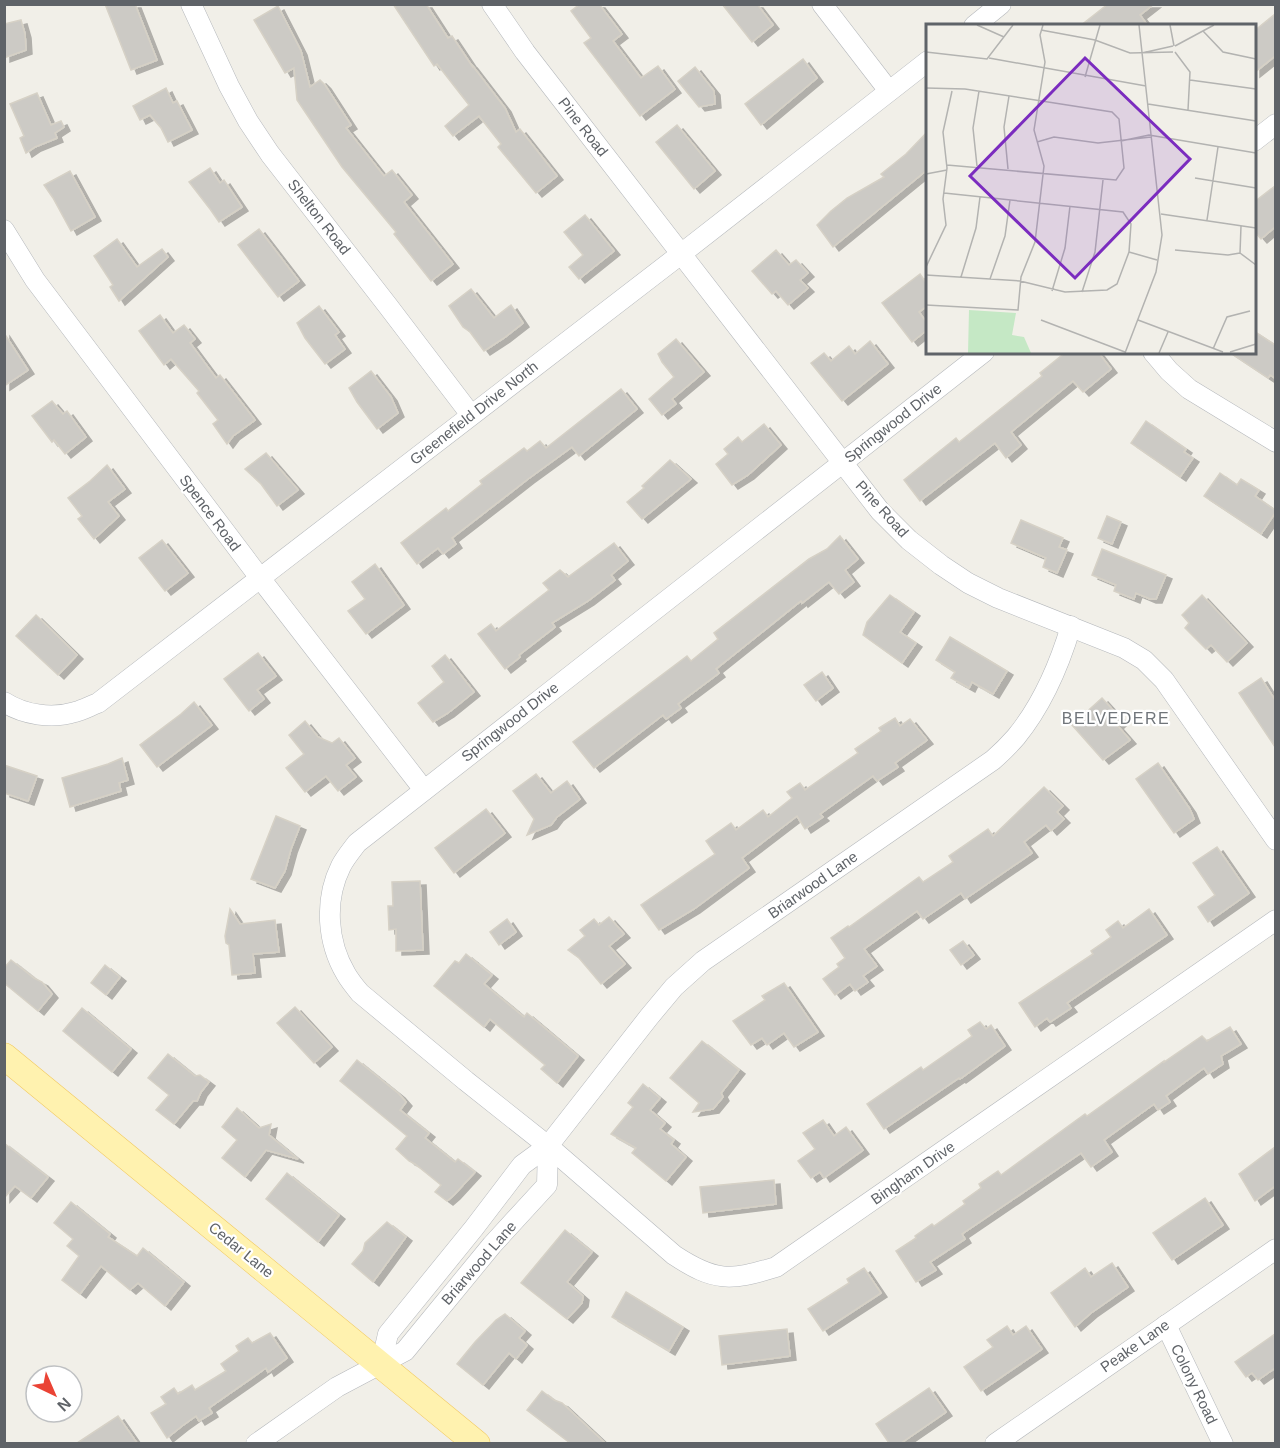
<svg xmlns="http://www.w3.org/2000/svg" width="1280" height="1448" viewBox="0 0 1280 1448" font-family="Arial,sans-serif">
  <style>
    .building { fill: #cccac5; stroke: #d6d1c6; stroke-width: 1.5; filter: url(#shadow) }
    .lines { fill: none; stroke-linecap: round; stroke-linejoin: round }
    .minor-casing { stroke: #b5b8bc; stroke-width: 21 }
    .major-casing { stroke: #f2c960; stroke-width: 27 }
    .minor { stroke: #fff; stroke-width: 20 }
    .major { stroke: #fff2af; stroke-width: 26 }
    .labels { text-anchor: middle; stroke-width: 4.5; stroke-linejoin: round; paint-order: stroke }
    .street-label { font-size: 15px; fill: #5f6368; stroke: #fff }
    .neighbourhood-label { font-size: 16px; letter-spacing: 1.5px; fill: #70757a; stroke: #fff }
    .inset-road { fill: none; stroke: #b3b3b1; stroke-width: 1.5 }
    .view { fill: #7b2cbf; fill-opacity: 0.15; stroke: #7b2cbf; stroke-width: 3 }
    .inset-edge { fill: none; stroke: #5f6368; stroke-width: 3 }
  </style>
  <defs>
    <filter id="shadow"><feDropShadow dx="6" dy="4" stdDeviation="0" flood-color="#0004"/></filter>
  </defs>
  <rect width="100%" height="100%" fill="#f1efe8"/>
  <g class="building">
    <path d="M105 4H135L157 60 131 70Z"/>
    <path d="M393 4H426L448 38 452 36 472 66V65L505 108 516 132 520 129 557 176 536 193 498 147 501 144 479 116 453 136 445 126 469 105 437 64 434 66Z"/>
    <path d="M580 4H599L622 34 613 41 641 78 658 66 675 89 640 116 584 43 591 38 571 11Z"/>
    <path d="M722 4H757L773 25 752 42Z"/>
    <path d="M1108 4H1154L1140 15 1148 26H1080Z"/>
    <path d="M278 6 301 51 310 87 320 80 325 85 351 125 346 128 384 176 392 170 412 195 404 202 453 264 431 281 394 234 396 232 342 167 297 100 294 68 285 73 254 20Z"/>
    <path d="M1275 14V56L1254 73V31Z"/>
    <path d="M21 20 25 34 26 50 4 58V24Z"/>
    <path d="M803 59 817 78 761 125 745 104Z"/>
    <path d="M695 67 714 91 715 104 699 107 678 81Z"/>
    <path d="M166 88 173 103 177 101 192 130 168 142 161 128 150 115 140 120 133 106Z"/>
    <path d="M37 93 51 125 61 121 64 127 55 133 57 138 35 147 26 153 20 138 24 136 10 104Z"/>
    <path d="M677 125 715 171 694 189 656 142Z"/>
    <path d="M927 132V170L833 247 817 225 831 211 847 198 884 177 881 174 906 154Z"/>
    <path d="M210 168 220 183 224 180 242 207 219 222 210 209 189 182Z"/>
    <path d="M70 171 95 217 71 231 53 198 44 185Z"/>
    <path d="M1275 186V227L1261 239 1254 231V202Z"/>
    <path d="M585 215 614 251 579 279 569 267 583 255 564 232Z"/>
    <path d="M259 229 299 281 278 297 238 245Z"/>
    <path d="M117 239 137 267 162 249 168 257 119 301 110 287 113 285 94 256Z"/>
    <path d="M776 250 789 265 796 260 808 273 800 280 808 288 788 305 776 291 772 294 752 271Z"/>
    <path d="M920 274 927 284V306L919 312 927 323V330L912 342 882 303Z"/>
    <path d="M471 289 494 318 511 305 523 323 504 338 484 351 470 332 463 327 449 306Z"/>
    <path d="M319 306 339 332 335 335 345 349 325 364 305 338 297 323Z"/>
    <path d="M160 315 173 333 184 325 195 339 190 343 216 378 220 375 255 420 233 436 227 444 213 424 218 420 197 393 199 391 171 359 164 365 139 331Z"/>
    <path d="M1254 331 1275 345V378L1270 375 1268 378 1229 352H1254Z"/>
    <path d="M4 333 28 370 4 386Z"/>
    <path d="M676 339 704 372 672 399 676 404 662 415 649 399 674 377 662 362 658 354Z"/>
    <path d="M870 341 888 364 842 401 811 363 824 353 831 361 849 346 855 354Z"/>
    <path d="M1066 352H1098L1111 369 1083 392 1073 381 1011 432 1021 445 1006 458 995 443 920 501 904 480 956 438 959 442 1042 376 1040 373Z"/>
    <path d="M371 371 391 397 398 413 377 429 357 402 349 388Z"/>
    <path d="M621 389 637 409 579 456 572 447 528 479 452 538 456 544 443 554 438 548 417 564 401 543 446 508 448 511 482 484 480 481 524 448 527 451 540 441 546 448Z"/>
    <path d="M52 401 63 414 67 411 86 437 65 454 54 440 52 442 32 416Z"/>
    <path d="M1146 421 1186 449 1184 452 1193 458 1180 477 1131 443Z"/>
    <path d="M764 424 781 445 748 475 732 485 716 464 728 454 724 449 738 437 742 442Z"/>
    <path d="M266 453 298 490 277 506 261 484 245 469Z"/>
    <path d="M670 460 691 479 642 519 627 502 644 488 642 486Z"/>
    <path d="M107 465 125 489 108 502 119 516 94 539 78 519 82 516 68 498 90 481Z"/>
    <path d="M1220 473 1237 485 1241 479 1259 490 1255 496 1275 510V513L1261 534 1204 496Z"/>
    <path d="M1107 516 1121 522 1112 544 1098 538Z"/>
    <path d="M1021 520 1063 538 1059 547 1067 550 1057 573 1043 567 1046 558 1011 543Z"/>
    <path d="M840 536 858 559 845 570 854 582 839 594 829 582 802 603 801 601 716 669 719 673 678 704 681 708 666 719 663 715 594 768 573 742 687 656 691 661 718 639 714 633 809 559 827 549Z"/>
    <path d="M162 540 188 573 165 591 139 558Z"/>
    <path d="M614 543 628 561 611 575 615 580 588 601 552 623 555 627 519 655 520 657 505 669 478 634 491 624 496 631 549 590 543 583 560 570 568 577Z"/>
    <path d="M1102 549 1166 575 1156 599H1150L1136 593 1134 599 1114 591 1116 585 1092 575Z"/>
    <path d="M375 564 404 605 366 634 348 611 365 599 352 582Z"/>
    <path d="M890 595 914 612 900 632 916 643 902 663 863 635 867 622Z"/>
    <path d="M1202 595 1247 643 1227 662 1211 645 1206 649 1185 628 1189 623 1182 615Z"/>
    <path d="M36 615 77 655 58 675 16 636Z"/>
    <path d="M950 637 1007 671 993 694 972 682 969 688 951 678 955 672 936 660Z"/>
    <path d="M258 653 276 676 257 690 264 699 249 711 224 679Z"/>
    <path d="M445 655 474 692 448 713 433 722 418 703 444 682 432 666Z"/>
    <path d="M822 672 833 688 816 701 804 685Z"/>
    <path d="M1261 678 1275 700V747L1239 693Z"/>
    <path d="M1102 698 1122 720 1117 725 1130 740 1103 760 1072 725Z"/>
    <path d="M194 702 212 725 157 767 140 745 181 714Z"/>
    <path d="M895 718 900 726 910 719 927 740 895 763 898 767 877 781 873 776 820 814 823 817 805 829 797 816 742 858 749 868 694 909 659 930 641 905 715 854 706 841 731 823 736 830 763 810 768 817 792 798 787 792 800 783 805 790 858 753 855 749 881 731 879 728Z"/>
    <path d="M305 721 318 737 332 743 339 738 355 758 346 765 356 777 338 791 326 776 305 792 286 768 304 754 289 735Z"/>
    <path d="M122 758 128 780 119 783 121 791 70 807 62 778 108 764Z"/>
    <path d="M1158 763 1190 809 1194 819 1174 833 1136 779Z"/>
    <path d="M4 765 37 776 28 801 4 793Z"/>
    <path d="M536 774 551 793 567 781 580 799 557 817 551 825 527 835 534 819 513 791Z"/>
    <path d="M1044 787 1063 806 1057 812 1064 819 1051 831 1046 825 1024 842 1032 853 965 899 961 893 923 919 917 911 864 949 877 966 863 976 868 982 855 991 850 984 835 995 823 979 839 967 837 964 845 958 831 938 848 926 849 927 919 877 923 882 953 862 949 856 988 829 993 836Z"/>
    <path d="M486 809 505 833 454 873 435 848Z"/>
    <path d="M276 816 300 826 291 849 285 871 275 888 251 879Z"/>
    <path d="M1217 847 1249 893 1208 922 1198 907 1215 895 1193 863Z"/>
    <path d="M420 881 423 950 396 951V929L389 930 388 906H393L392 882Z"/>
    <path d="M230 909 240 924 275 920 279 952 253 954 255 973 232 975 229 945 226 943 225 936Z"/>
    <path d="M1149 909 1167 935 1067 1003 1071 1008 1050 1022 1047 1018 1035 1027 1019 1003 1093 954 1091 951 1111 937 1106 930 1118 921 1123 928Z"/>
    <path d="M609 917 624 934 609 946 625 964 601 984 579 958 568 950 585 936 580 930 594 919 599 925Z"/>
    <path d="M507 919 516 932 499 945 490 932Z"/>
    <path d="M963 941 974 955 961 965 950 950Z"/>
    <path d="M466 954 492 975 484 984 524 1017 527 1013 578 1056 557 1083 541 1069 545 1065 490 1019 484 1027 434 986 455 961 459 963Z"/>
    <path d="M11 960 34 978 42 982 52 994 38 1011 4 983V968Z"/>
    <path d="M105 965 120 977 106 995 91 983Z"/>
    <path d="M784 983 818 1032 794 1047 784 1033 767 1045 762 1038 751 1045 733 1021 765 1000 762 996Z"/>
    <path d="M295 1007 332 1047 314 1063 277 1023Z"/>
    <path d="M82 1008 131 1049 112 1072 63 1031Z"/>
    <path d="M980 1022 986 1029 991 1025 1005 1046 960 1079 959 1078 884 1129 867 1104 921 1067 923 1070 972 1036 968 1030Z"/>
    <path d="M1230 1027 1241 1044 1221 1056 1223 1064 1208 1074 1204 1068 1166 1096 1170 1102 1158 1110 1154 1104 1104 1140 1112 1152 1091 1167 1081 1153 962 1234 965 1239 930 1262 936 1270 916 1282 896 1251 916 1238 915 1236 932 1224 934 1226 965 1204 963 1201 981 1188 979 1184 998 1171 1001 1175 1085 1114 1087 1116 1164 1061V1062L1202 1036 1207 1041Z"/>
    <path d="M702 1041 739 1070 721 1093 723 1097 713 1109 693 1112 699 1103 670 1078Z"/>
    <path d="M168 1054 195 1076 200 1075 209 1082 201 1092 197 1101H193L174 1124 156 1110 169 1095 148 1078Z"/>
    <path d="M357 1060 399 1094 406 1102 400 1110 429 1133 425 1138 455 1162 458 1159 475 1172 454 1195 447 1201 435 1192 441 1185 415 1164 409 1161 396 1149 407 1136 340 1081Z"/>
    <path d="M643 1084 660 1098 650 1110 665 1123 660 1129 674 1140 671 1144 686 1157 666 1181 632 1153 636 1148 611 1134 633 1107 628 1103Z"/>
    <path d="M237 1108 259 1128 271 1124 269 1135 298 1159 266 1150 245 1177 222 1158 237 1140 222 1127Z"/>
    <path d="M823 1120 834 1136 846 1127 863 1150 824 1178 820 1172 811 1178 798 1161 815 1149 803 1133Z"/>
    <path d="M4 1143 48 1177 31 1198 15 1186 4 1198Z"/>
    <path d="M1275 1147V1186L1255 1201 1239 1174Z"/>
    <path d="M287 1173 339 1215 318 1242 266 1199Z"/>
    <path d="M774 1180 776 1204 703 1213 700 1187Z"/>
    <path d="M1205 1198 1223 1225 1172 1260 1153 1233Z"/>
    <path d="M71 1202 110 1234 108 1237 137 1256 143 1248 184 1282 165 1306 138 1283 130 1290 101 1266 80 1294 62 1280 79 1256 67 1246 73 1239 54 1223Z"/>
    <path d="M387 1222 406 1237 373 1282 352 1264 363 1251 365 1243Z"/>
    <path d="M565 1230 592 1252 567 1282 583 1296 582 1303 567 1319 521 1283Z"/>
    <path d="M1112 1263 1128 1287 1091 1313 1075 1327 1051 1293 1085 1268 1091 1277Z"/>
    <path d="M864 1268 881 1293 823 1331 808 1309 849 1283 847 1279Z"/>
    <path d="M626 1292 683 1327 669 1351 612 1317Z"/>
    <path d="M505 1314 525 1331 519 1338 527 1345 516 1359 509 1353 483 1385 457 1364 475 1342 496 1320Z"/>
    <path d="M1007 1326 1013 1335 1026 1326 1042 1349 981 1391 964 1367 993 1347 987 1340Z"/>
    <path d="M787 1329 790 1356 722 1365 719 1336Z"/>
    <path d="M270 1333 287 1358 268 1372 266 1368 209 1408 212 1413 199 1421 196 1416 182 1426 167 1438 151 1413 166 1404 161 1397 174 1388 178 1394 192 1385 195 1390 226 1371 221 1364 239 1351 236 1346 248 1338 252 1343Z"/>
    <path d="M1275 1334V1368L1258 1380 1252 1373 1246 1377 1235 1362Z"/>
    <path d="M929 1388 946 1412 901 1443H889L876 1424Z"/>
    <path d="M542 1391 554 1400 562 1403 605 1443H570L527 1410Z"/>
    <path d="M118 1416 137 1443H77Z"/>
  </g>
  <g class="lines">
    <defs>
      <g id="minor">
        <path d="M191 4 229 86 248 121 270 154 388 306 471 415"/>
        <path d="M492 4 525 52 880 511 909 540 941 565 968 583 998 598 1124 648 1144 660 1164 680 1276 840"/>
        <path d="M822 4 889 91"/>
        <path d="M974 26 1001 4"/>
        <path d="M1254 141 1276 124"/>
        <path d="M4 230 35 280 260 578 424 790"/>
        <path d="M984 352 357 843C351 851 345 858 341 866 324 900 327 942 346 974 350 981 355 987 360 993L466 1081 548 1146 674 1255C715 1282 730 1281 776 1267L1276 920"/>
        <path d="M1153 352 1169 371 1189 389 1276 442"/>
        <path d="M4 702C24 715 52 719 75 712 83 710 90 706 98 703L681 254 928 61"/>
        <path d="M1166 1325 1223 1444"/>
        <path d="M381 1365 388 1334 474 1228 522 1165 548 1146 649 1017 674 987 703 961 993 760C1001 753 1009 745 1016 737 1043 704 1059 666 1071 626"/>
        <path d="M256 1444 337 1387 405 1351 492 1245 547 1185 548 1146"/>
        <path d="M995 1444 1276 1249"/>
      </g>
      <path id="major" d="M4 1056 477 1444"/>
    </defs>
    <use href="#minor" class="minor-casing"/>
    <use href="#major" class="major-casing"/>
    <use href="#minor" class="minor"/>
    <use href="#major" class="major"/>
  </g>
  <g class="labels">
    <g class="street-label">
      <text transform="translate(583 127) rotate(52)" y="5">Pine Road</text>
      <text transform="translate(319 217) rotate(52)" y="5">Shelton Road</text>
      <text transform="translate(474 413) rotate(-38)" y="5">Greenefield Drive North</text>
      <text transform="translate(893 423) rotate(-38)" y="5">Springwood Drive</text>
      <text transform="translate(882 509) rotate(48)" y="5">Pine Road</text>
      <text transform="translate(210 513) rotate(53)" y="5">Spence Road</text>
      <text transform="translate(510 722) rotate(-38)" y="5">Springwood Drive</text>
      <text transform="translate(813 885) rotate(-35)" y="5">Briarwood Lane</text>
      <text transform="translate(913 1173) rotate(-35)" y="5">Bingham Drive</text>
      <text transform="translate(241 1250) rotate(39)" y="5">Cedar Lane</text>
      <text transform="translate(479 1263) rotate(-49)" y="5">Briarwood Lane</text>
      <text transform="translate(1135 1346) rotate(-35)" y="5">Peake Lane</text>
      <text transform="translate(1194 1384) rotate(64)" y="5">Colony Road</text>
    </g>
    <g class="neighbourhood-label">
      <text x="1116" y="724">BELVEDERE</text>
    </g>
  </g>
  <g transform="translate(926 24)">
    <rect width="330" height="330" fill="#f1efe8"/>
    <path d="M43 286 90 289 86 311 98 313 105 329H42Z" fill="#c5e8c5"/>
    <path class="inset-road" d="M51 1 78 13M244 1 248 22M115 6 169 16 204 29 247 28M277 7 297 28 330 35M249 22 288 1M0 28 61 35 87 1M249 28 264 48 262 86M216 29 247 22M63 34 220 62M159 53 174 1M264 56 330 65M0 64 39 65 186 88 193 95 198 144 190 156 21 141M222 80 330 97M195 117 223 111 330 129M111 118 128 113 172 119 225 113M51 142 47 104 53 67M82 145 78 103 83 72M0 150 21 146M269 154 330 164M235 190 330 204M281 196 292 123M315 202 314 229 330 241M249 226 302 231 314 229M203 228 231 236M0 243 20 201 17 175 21 144 17 108 26 67M0 251 94 257 139 268 181 266 191 260 203 228 205 200 197 188 18 169M35 253 50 204 54 173M64 255 79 212 84 176M126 267 139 224 144 182M156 268 169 228 177 156M0 281 92 286 95 253 109 218 118 142 108 106 119 38 114 11 117 1M115 296 199 328M212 296 297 328M287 325 301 293 324 287M304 328 330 320M199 329 230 248 236 211 213 1M233 329 242 308"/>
    <path class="view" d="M159 34 264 135 149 254 44 152Z"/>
    <rect width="330" height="330" class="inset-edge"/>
  </g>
  <rect width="1280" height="1448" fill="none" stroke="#5f6368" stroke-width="12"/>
  <g transform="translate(54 1394) rotate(136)"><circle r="28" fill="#ffffff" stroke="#bfc1c3" stroke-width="1.5"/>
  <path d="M0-4.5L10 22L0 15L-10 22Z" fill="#ea4335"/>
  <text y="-9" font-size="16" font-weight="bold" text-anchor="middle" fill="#5f6368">N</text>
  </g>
</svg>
